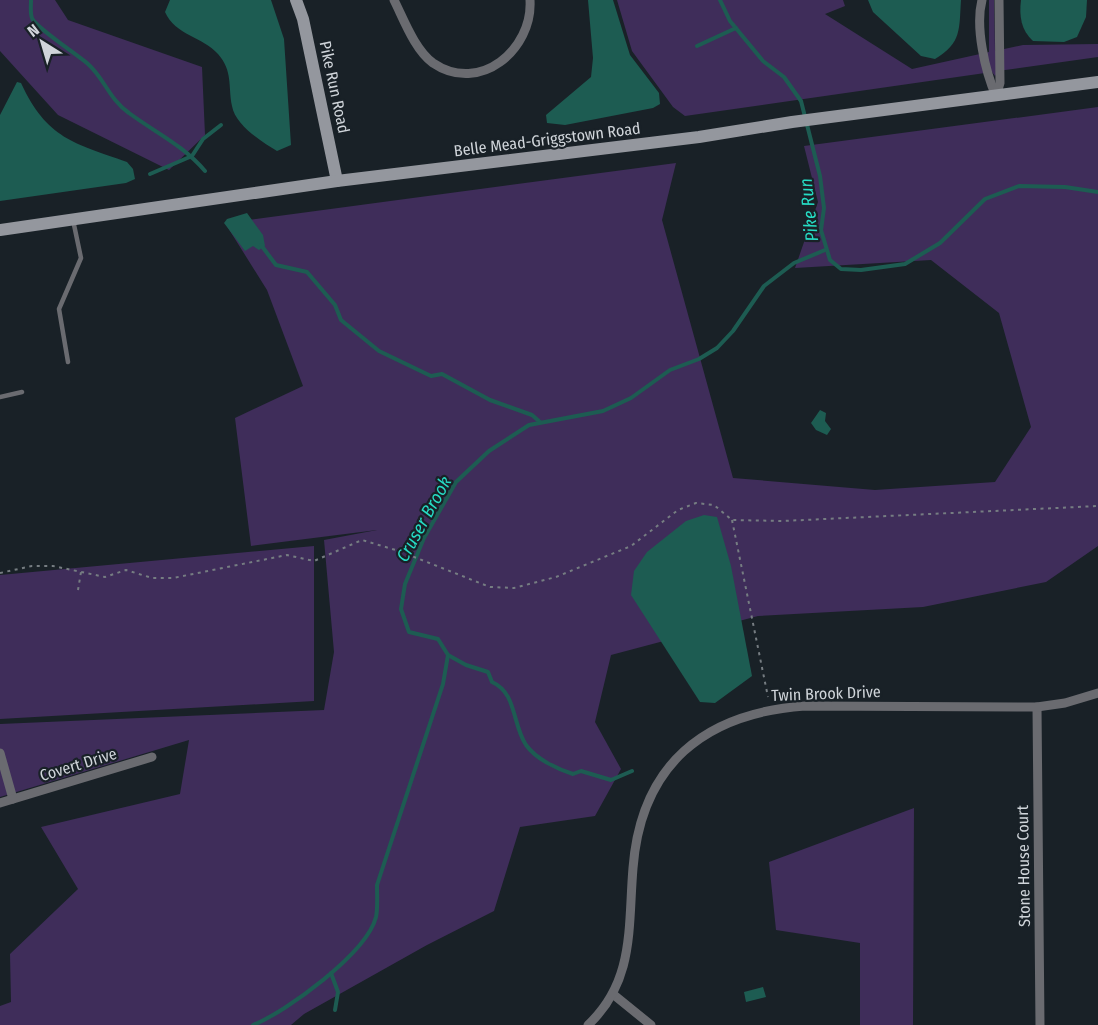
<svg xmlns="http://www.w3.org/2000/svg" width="1098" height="1025" viewBox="0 0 1098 1025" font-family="'Fira Sans Condensed',sans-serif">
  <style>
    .green { fill: #3f2d5a }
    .water { fill: #1d5c52 }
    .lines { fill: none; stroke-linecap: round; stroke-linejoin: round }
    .stream { stroke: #1d5c52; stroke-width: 4 }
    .path { stroke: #767d82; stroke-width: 2; stroke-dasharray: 3 4.5; stroke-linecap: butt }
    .lane { stroke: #6a6b70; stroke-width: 4.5 }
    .street { stroke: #6a6b70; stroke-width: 9 }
    .secondary { stroke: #94979e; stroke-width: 12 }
    .labels { text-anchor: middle; stroke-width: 4.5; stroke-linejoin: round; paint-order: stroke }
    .street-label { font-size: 16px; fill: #d0d5da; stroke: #192127 }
    .water-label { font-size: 18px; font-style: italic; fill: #26dcc4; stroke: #192127 }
  </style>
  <rect width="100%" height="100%" fill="#192127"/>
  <g class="green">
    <path d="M0 0H55L68 20 202 67 205 135 169 170 58 115 0 51Z"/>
    <path d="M617 0H843L845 6 825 14 912 69 989 52V0H994L995 51 1023 45 1098 44V57L998 71 995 76 992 72 685 116 673 107 632 51Z"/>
    <path d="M1098 107V546L1046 582 923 607 758 616 611 655 595 722 621 769 595 816 520 827 494 911 427 945 304 1014 291 1025H0V1006L11 1002 10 954 78 889 41 827 180 794 189 740 0 797V724L324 710 334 652 324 540 377 530 251 546 235 418 303 386 267 290 225 223 676 163 662 220 733 478 875 490 995 482 1031 427 999 313 931 260 795 268 818 202 804 146Z"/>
    <path d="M314 546V701L0 719V575Z"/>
    <path d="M914 808 913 1025H860V943L776 930 769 862Z"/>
  </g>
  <g class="water">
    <path d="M170 0H271L284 39 291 145 277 151C262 142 235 125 232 106 228 86 233 71 218 54 203 37 175 35 165 12Z"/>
    <path d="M588 0H613L630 55 659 93 660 104 653 108 565 125 547 123 546 115 591 77 593 58Z"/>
    <path d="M868 0H961C959 29 962 43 935 59L921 56 873 12Z"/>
    <path d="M1021 0H1087L1086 17 1077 37 1064 42 1033 41C1021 30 1019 16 1021 0Z"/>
    <path d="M17 82 21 83C47 139 74 143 127 162L133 169 135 179 126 183 0 201V115Z"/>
    <path d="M247 213 263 235 265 246 259 250 253 246 245 251 224 223 227 219Z"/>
    <path d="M820 410 826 413 825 421 831 429 827 435 816 430 811 423Z"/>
    <path d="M704 515 717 517 731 566 752 676 715 703 700 702 631 595 634 571 647 552 686 521Z"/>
    <path d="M763 987 766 997 746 1002 744 992Z"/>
  </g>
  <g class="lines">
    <g class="stream">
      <path d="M31 0C31 6 30 13 32 18 34 26 79 56 88 64 104 78 109 99 129 113 156 133 183 145 205 171"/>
      <path d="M720 0 730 21 763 61 784 77 801 101 820 176 824 208 821 230 830 260 841 269 861 270 905 264 940 243 985 199 1019 186 1065 187 1098 192"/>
      <path d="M697 46 736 28"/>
      <path d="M150 174 192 156 203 139 221 125"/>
      <path d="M261 245 276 265 307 272 335 305 341 320 379 351 431 376 442 374 490 400 532 415 540 422"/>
      <path d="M448 655 466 665 488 672 492 682C517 693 512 724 526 745 536 759 557 769 573 774L581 771 611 780 632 771"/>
      <path d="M331 973 338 992 335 1010"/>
      <path d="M253 1025C286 1012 367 953 376 917 378 908 377 895 377 885L443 684 448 655 438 639 409 632 401 609 405 584 424 538 456 482 489 451 529 425 603 411 631 398 670 370 699 359 717 348 733 331 764 286 794 263 825 250"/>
    </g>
    <g class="path">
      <path d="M732 520 768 697"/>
      <path d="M0 573 32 566H53L105 577 126 570 152 578H173L287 555 314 561 362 540 399 551 490 587 514 588 556 577 631 546 678 510 696 503 714 505 732 520 783 521 1098 506"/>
      <path d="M78 590 81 572"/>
    </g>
    <g class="lane">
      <path d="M68 362 59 309 81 258 73 220"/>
      <path d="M0 397 22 392"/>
    </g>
    <g class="street">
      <path d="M394 0C404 20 415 50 433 63 480 95 533 49 530 0"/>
      <path d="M982 0C975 27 985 71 996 96"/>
      <path d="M996 96 1000 83 999 0"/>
      <path d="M1037 707 1040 1025"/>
      <path d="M0 753 13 799"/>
      <path d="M0 803 152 757"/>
      <path d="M614 995 651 1025"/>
      <path d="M588 1025C635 981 628 927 633 868 641 765 704 713 805 706L1037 707 1065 703 1098 693"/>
    </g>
    <g class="secondary">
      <path d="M296 0 303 19 337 181"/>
      <path d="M0 230 337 181 699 137 792 122 1098 82"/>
    </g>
  </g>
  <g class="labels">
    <g class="street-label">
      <text transform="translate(335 87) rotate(78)" y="6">Pike Run Road</text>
      <text transform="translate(547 139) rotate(-7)" y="6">Belle Mead-Griggstown Road</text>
      <text transform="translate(826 693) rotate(-2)" y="6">Twin Brook Drive</text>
      <text transform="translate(78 764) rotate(-17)" y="6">Covert Drive</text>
      <text transform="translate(1023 866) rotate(-91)" y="6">Stone House Court</text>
    </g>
    <g class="water-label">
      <text transform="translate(809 210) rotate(-96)" y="6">Pike Run</text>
      <text transform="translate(424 519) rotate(-61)" y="6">Cruser Brook</text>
    </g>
  </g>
  <g transform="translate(42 42) rotate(323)" stroke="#192127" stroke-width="4.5" paint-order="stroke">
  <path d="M0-4.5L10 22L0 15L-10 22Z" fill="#d0d5da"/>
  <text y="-9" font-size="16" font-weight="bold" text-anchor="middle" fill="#d0d5da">N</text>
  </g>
</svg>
